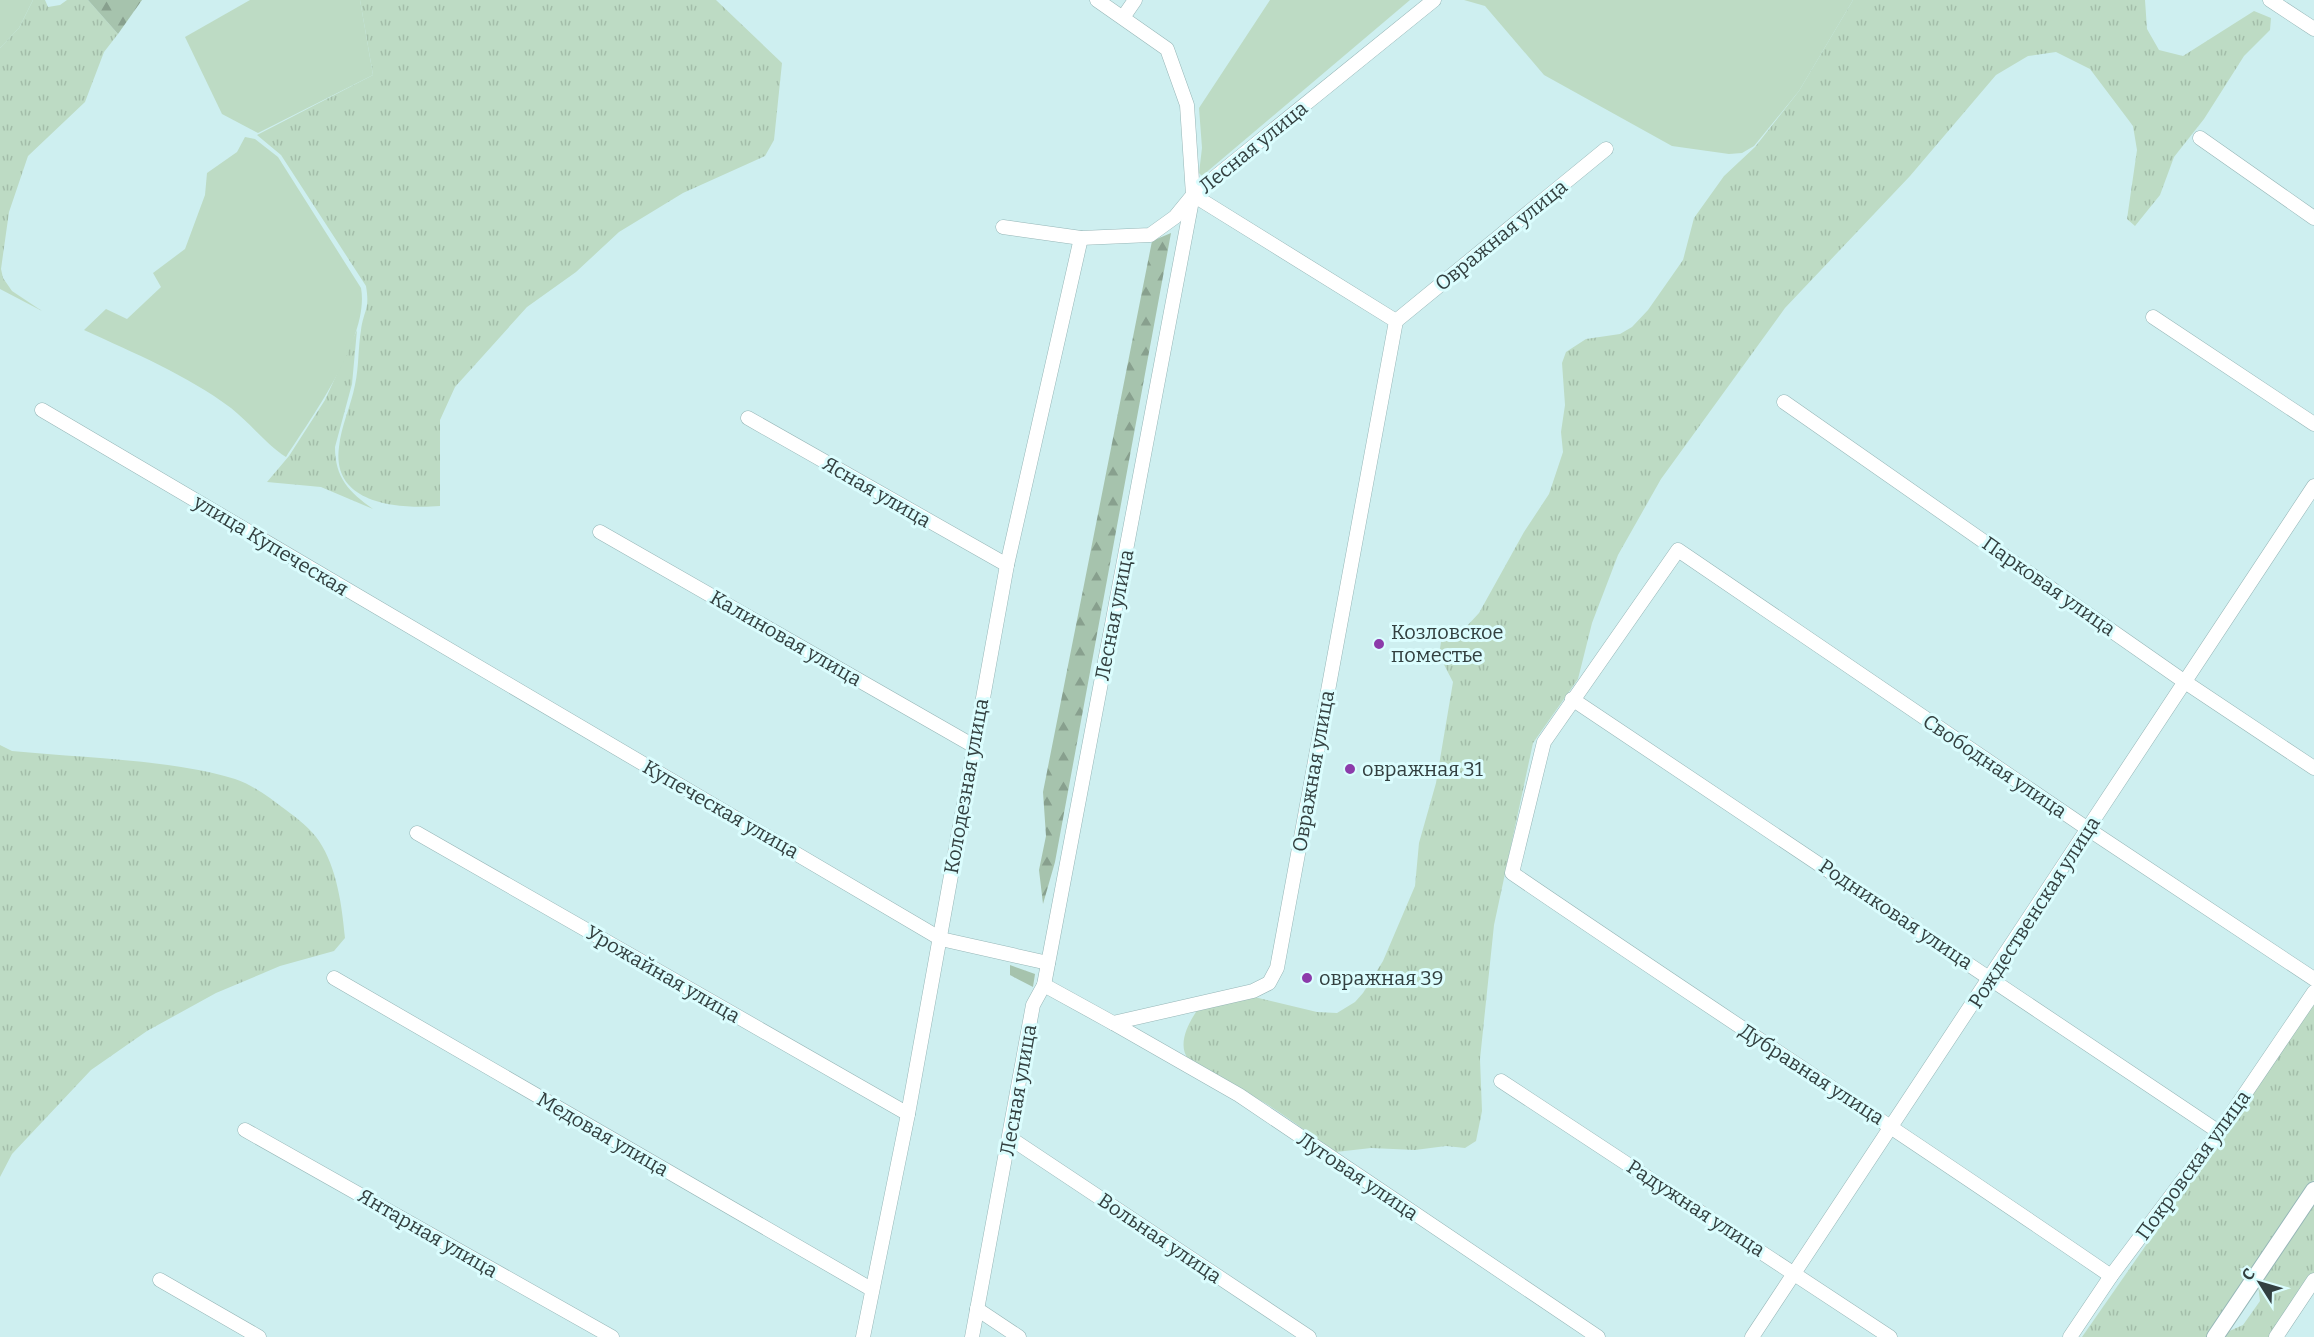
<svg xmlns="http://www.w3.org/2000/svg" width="2314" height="1337" viewBox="0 0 2314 1337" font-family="Bitter,serif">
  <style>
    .grass { fill: url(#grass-tufts) }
    .forest { fill: url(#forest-firs) }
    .green { fill: #bddbc4 }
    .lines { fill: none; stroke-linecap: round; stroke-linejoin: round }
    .minor-casing { stroke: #96b6b7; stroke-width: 15 }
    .major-casing { stroke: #96b6b7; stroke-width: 18 }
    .minor { stroke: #fff; stroke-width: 14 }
    .major { stroke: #fff; stroke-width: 16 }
    .poi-dot { fill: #8c3baa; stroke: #dbfdfe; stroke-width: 2 }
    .labels { text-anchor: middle; stroke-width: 6; stroke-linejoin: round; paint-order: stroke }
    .street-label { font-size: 20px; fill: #334040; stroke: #dbfdfe }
    .poi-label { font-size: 20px; fill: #334040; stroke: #dbfdfe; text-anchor: start }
  </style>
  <defs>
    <pattern id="grass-tufts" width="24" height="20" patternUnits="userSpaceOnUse" patternTransform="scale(1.5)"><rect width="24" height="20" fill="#bddbc4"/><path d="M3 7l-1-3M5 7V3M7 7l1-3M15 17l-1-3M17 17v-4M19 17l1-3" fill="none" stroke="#a3bda9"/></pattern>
    <pattern id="forest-firs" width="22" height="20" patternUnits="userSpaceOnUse" patternTransform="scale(1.5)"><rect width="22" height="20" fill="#a6c3ad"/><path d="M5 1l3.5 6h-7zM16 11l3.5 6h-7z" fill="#88a08e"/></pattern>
  </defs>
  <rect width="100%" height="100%" fill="#ceeff0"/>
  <g class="grass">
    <path d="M33 0H45L48 7 60 5 67 0H88L118 34 104 52 85 102 28 156 9 212 1 269 3 278 12 291 42 311 0 289V48L19 28Z"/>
    <path d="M360 0H716L782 63 774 140 765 156 683 193 619 232 576 272 527 307 455 387 440 420V506C400 509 331 505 339 447 341 426 351 406 355 385 359 367 358 348 361 330 364 309 370 310 366 286L281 155 257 135 373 75Z"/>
    <path d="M1853 0H2145L2147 29 2159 50 2183 56 2254 11 2271 18 2270 30 2244 56 2204 119 2174 157 2160 195 2135 226 2127 219 2137 150 2133 126 2090 69 2056 52 2028 56 1996 75 1910 176 1785 308 1661 479 1618 555 1592 623 1578 679 1533 743 1494 925 1480 1059 1482 1111 1476 1141 1465 1148 1446 1146 1415 1150 1371 1148 1336 1152C1310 1135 1284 1113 1256 1098 1235 1086 1205 1079 1189 1060 1176 1045 1189 1022 1198 1009L1250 996 1317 1012 1337 1013 1355 1002 1363 993 1383 961 1415 886 1419 843 1436 783 1453 682 1439 655 1441 642 1451 632 1467 626 1479 613 1524 532 1549 494 1563 452 1561 432 1565 405 1562 363 1566 352 1586 339 1620 334 1632 327 1648 310 1683 260 1694 218 1724 176 1755 147 1799 91Z"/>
    <path d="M357 330 352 384 335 447C335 478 349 492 373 509L321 487 267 482 289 456 325 400Z"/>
    <path d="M0 745 12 751C81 758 170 759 235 779 253 785 270 798 286 810 297 818 311 829 319 841 337 868 342 906 345 938L334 951 280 966 216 993 147 1031 91 1070 12 1154 0 1177Z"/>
    <path d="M2314 1004V1180L2208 1337H2082Z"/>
    <path d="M2314 1201V1274L2271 1337H2223L2225 1333 2243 1325 2260 1301 2258 1285Z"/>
  </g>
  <g class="forest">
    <path d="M88 0H142L118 34Z"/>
    <path d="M1171 233 1055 862 1043 904 1039 870 1046 836 1043 792 1152 241Z"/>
    <path d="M1010 965 1035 974 1033 987 1010 975Z"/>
  </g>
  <g class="green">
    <path d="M0 0H33L19 28 0 48Z"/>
    <path d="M250 0H360L373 75 258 133 222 114 185 37Z"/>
    <path d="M1270 0H1410L1202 176 1199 173 1202 148 1199 108Z"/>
    <path d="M1464 0H1853L1799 91 1754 146 1742 153 1729 154 1672 146 1544 75 1485 6Z"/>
    <path d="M245 137 255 139 278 157 361 288C370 336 313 416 286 457 266 444 250 423 231 408 187 375 134 353 84 330L106 309 127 319 161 287 153 273 185 249 205 195 207 173 237 152Z"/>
  </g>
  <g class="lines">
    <defs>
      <g id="minor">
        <path d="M2270 0 2314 29"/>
        <path d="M1124 16 1135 0"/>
        <path d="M2200 138 2314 218"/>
        <path d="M1003 227 1081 238 1150 235 1175 217 1193 195 1434 0"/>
        <path d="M2153 317 2314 424"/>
        <path d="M1396 321 1606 149"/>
        <path d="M1784 402 2185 682 2314 768"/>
        <path d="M42 410 941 939 1048 963"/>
        <path d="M748 418 1007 565"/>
        <path d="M600 532 972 745"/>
        <path d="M1572 699 2219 1132"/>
        <path d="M417 833 908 1114"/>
        <path d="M334 978 871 1289"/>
        <path d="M1044 985 1113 1023 1253 991 1269 983 1277 968 1396 321 1193 195"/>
        <path d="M1113 1023 1239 1095 1598 1337"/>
        <path d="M1501 1081 1890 1337"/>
        <path d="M245 1130 612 1337"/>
        <path d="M1010 1138 1309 1337"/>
        <path d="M2111 1276C1913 1140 1711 1009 1512 873L1544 742 1678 550 2088 829 2314 979"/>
        <path d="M160 1280 259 1337"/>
        <path d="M977 1309 1019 1337"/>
        <path d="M863 1337 908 1114 1007 565 1081 238"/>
        <path d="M972 1337 1033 1005 1044 985 1193 195 1187 105 1167 49 1097 0"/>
        <path d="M1752 1337 2314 486"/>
        <path d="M2070 1337 2111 1276 2219 1132 2314 992"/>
        <path d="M2276 1337 2314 1280"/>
      </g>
      <path id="major" d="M2215 1337 2314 1190"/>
    </defs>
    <use href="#minor" class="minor-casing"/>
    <use href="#major" class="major-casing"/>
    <use href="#minor" class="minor"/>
    <use href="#major" class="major"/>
  </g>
  <g class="poi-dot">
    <circle cx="1379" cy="644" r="6"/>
    <circle cx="1350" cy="769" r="6"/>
    <circle cx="1307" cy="978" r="6"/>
  </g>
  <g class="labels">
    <g class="street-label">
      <text transform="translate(1253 147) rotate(-39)" y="7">Лесная улица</text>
      <text transform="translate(1501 235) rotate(-39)" y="7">Овражная улица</text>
      <text transform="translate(877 492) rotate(30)" y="7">Ясная улица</text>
      <text transform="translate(271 545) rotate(31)" y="7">улица Купеческая</text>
      <text transform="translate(2049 586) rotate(35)" y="7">Парковая улица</text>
      <text transform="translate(1114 615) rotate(-79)" y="7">Лесная улица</text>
      <text transform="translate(786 638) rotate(30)" y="7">Калиновая улица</text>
      <text transform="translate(1995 766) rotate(34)" y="7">Свободная улица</text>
      <text transform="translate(1313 771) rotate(-80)" y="7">Овражная улица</text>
      <text transform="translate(966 786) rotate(-80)" y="7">Колодезная улица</text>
      <text transform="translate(721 809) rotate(30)" y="7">Купеческая улица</text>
      <text transform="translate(2034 912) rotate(-57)" y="7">Рождественская улица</text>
      <text transform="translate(1896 914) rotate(34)" y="7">Родниковая улица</text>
      <text transform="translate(663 974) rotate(30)" y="7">Урожайная улица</text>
      <text transform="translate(1812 1074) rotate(33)" y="7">Дубравная улица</text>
      <text transform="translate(1018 1090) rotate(-80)" y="7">Лесная улица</text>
      <text transform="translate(603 1134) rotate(30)" y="7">Медовая улица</text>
      <text transform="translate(2193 1165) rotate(-54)" y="7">Покровская улица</text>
      <text transform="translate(1358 1176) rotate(34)" y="7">Луговая улица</text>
      <text transform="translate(1696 1208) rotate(33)" y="7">Радужная улица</text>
      <text transform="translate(428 1233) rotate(30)" y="7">Янтарная улица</text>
      <text transform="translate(1160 1238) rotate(34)" y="7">Вольная улица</text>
    </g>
    <g class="poi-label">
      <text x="1391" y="639">Козловское<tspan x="1391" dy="23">поместье</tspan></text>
      <text x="1362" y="776">овражная 31</text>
      <text x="1319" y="985">овражная 39</text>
    </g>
  </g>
  <g transform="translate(2260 1283) rotate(307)" stroke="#dbfdfe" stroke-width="4.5" paint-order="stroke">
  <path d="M0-4.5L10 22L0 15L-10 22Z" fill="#334040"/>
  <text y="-9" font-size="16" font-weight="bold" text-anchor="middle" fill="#334040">С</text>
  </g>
</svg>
